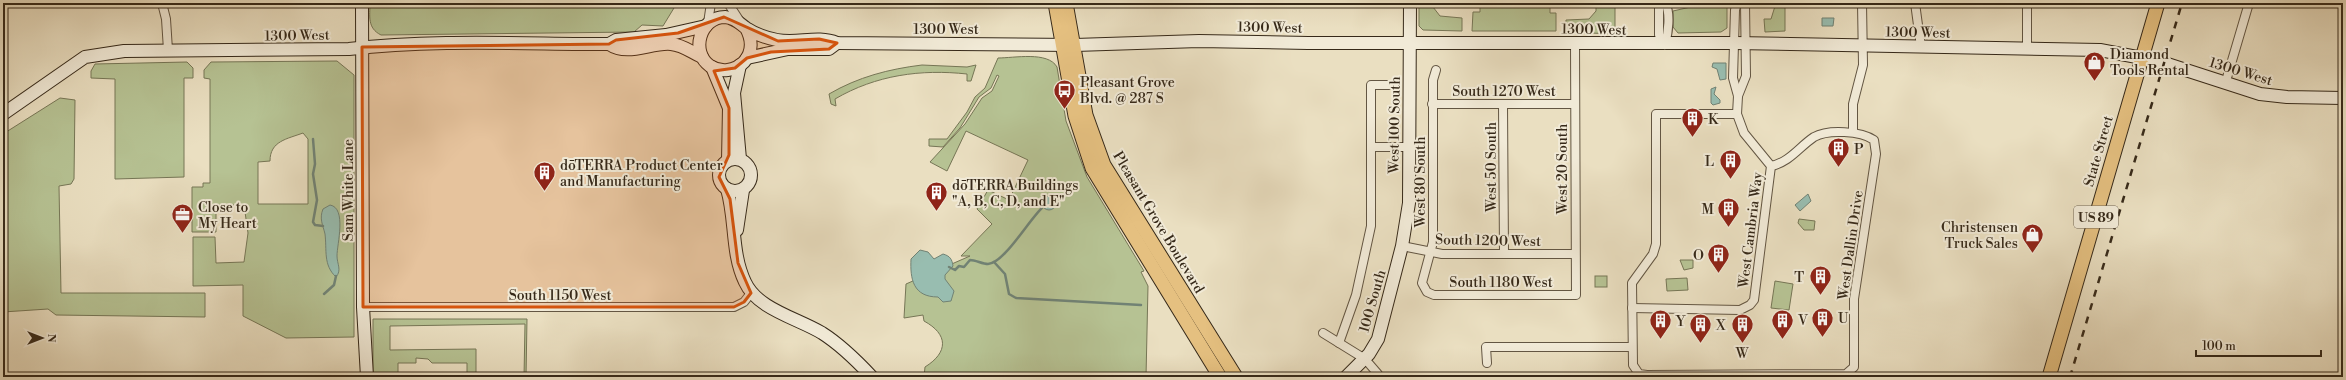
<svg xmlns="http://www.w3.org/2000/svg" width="2346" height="380" viewBox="0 0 2346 380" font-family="'Libre Bodoni',serif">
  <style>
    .green { fill: #b6c293; stroke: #767656; fill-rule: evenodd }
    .water { fill: #98bdb0; stroke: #718274 }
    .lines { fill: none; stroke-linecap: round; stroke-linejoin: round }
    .stream { stroke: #718274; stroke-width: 2.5 }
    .street-casing { stroke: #635643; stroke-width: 10 }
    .secondary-casing { stroke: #362919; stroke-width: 14 }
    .primary-casing { stroke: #362919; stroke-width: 15 }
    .street { stroke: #f1ead7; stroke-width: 8 }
    .secondary { stroke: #f1ead7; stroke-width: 12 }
    .primary { stroke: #e5c080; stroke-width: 13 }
    .rail { stroke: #362919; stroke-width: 2.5; stroke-dasharray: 7 7; stroke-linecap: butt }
    .marked { fill: #d6540d; fill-opacity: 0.2; stroke: #d6540d; stroke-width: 3; stroke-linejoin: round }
    .labels { text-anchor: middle; stroke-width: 4; stroke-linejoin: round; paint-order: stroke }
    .shield { fill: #f1ead7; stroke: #6e6352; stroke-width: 1 }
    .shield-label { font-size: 13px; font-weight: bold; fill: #362919 }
    .street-label { font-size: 14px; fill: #362919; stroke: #f1ead7 }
    .poi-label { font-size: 14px; fill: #362919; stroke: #f1ead7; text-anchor: start }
  </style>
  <rect width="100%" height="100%" fill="#eadfc1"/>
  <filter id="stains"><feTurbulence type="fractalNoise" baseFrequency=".005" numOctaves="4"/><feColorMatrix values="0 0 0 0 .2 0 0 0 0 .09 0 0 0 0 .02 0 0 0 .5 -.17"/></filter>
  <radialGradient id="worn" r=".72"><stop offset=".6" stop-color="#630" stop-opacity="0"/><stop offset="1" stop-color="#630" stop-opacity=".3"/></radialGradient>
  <g class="green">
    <path d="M370 3H677L663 26 642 25 634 32 381 35C367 28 370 16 370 3Z"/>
    <path d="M1419 3H1433V7L1440 16 1462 18V31L1423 30 1419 26Z"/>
    <path d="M1480 3H1550V13H1556V31H1472L1473 12H1480Z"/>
    <path d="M1596 3H1615V34L1565 32 1566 20 1589 19 1596 11Z"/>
    <path d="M1697 3 1727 6V28L1721 32 1678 33 1673 27V11L1695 6Z"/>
    <path d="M1776 3H1785V31L1765 32 1764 19H1771Z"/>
    <path d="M998 58C1014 58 1048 51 1057 67L1066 121 1087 177 1144 271 1141 272 1148 286 1146 377H924L925 367C949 352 948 334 924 321L923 315 904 318 906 284 970 256H961L992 224 977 209 988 190 1009 200 1028 160 966 131 947 171 930 162 965 124 982 98 992 91 999 76 997 75 991 88 979 97 960 128 943 147 929 146V139H947L967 112 975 97 985 88Z"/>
    <path d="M337 61 354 75V337L286 338 243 316V285L193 286V237H215L216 263 244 262 248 233 244 205H216V232H192V187H203V183H210V79L204 78V70L211 62ZM303 133 308 139V204H258V162L270 161C270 141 287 139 303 133Z"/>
    <path d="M187 62 193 68V78H184V177L115 179V79L91 78V71L95 64Z"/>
    <path d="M922 65 967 67 976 65 971 81H967V74C921 69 876 75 835 99L836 106 831 104 829 94C858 77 889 69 922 65Z"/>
    <path d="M60 98 75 100 74 179 71 184 59 186 61 293H205V317L56 315 48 309 3 312V134Z"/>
    <path d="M1799 219 1815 221 1814 230H1804L1798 223Z"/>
    <path d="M1680 260H1693V268L1684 270Z"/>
    <rect x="1595" y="276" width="12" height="11"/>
    <path d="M1687 278 1688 290 1667 291 1666 279Z"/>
    <path d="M1775 281 1793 284 1789 310 1771 308Z"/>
    <path d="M373 319H527L526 377H524L525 324 390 326V350L476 349V377H467V363H432L428 359 416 358V363H398V373H395V377H373Z"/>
  </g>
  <g class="water">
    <path d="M1822 18H1834L1833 26H1822Z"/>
    <path d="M1713 63H1726V79L1720 80 1717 69 1712 67Z"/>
    <path d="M1716 87 1714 94 1720 100V103L1713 105 1711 103V89Z"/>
    <path d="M1808 194 1811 201 1800 211 1795 205Z"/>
    <circle cx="1049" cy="203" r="7"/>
    <path d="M330 205C347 208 337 244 337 256 337 264 342 270 336 277 323 265 327 250 325 234 323 225 319 219 323 209Z"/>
    <path d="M920 250 928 252 934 259 943 254C950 256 952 259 953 266L945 275V279L954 291 951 301 943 302 938 297C913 297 910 279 911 259Z"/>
  </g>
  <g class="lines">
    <g class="stream">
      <path d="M313 139 315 164 313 174 317 200 313 222 315 225 323 226"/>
      <path d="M994 262 1005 274 1009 294 1016 298 1141 305"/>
      <path d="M949 267 955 270 959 266 964 267 970 260C976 260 982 264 988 264 1005 263 1031 216 1045 205"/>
      <path d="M324 294 334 285 336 276"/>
    </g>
    <defs>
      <g id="street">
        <path d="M162 3 166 19 168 50"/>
        <path d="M728 3 741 23"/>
        <path d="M1659 3V35L1665 45"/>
        <path d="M1915 3 1921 47"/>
        <path d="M708 23 711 3"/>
        <path d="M1665 45C1668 33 1671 13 1665 3"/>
        <path d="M2027 49V3"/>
        <path d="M1436 70 1433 80V242L1422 283 1427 292 1434 295H1576L1575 43"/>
        <path d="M2226 81 2249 3"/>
        <path d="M1738 96 1746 76 1745 3"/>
        <path d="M1432 104H1575"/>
        <path d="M1503 105 1504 254"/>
        <path d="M1737 114H1656V244L1653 254 1632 283 1633 365 1639 374 1647 375 1846 374 1854 367V299L1876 154 1874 140C1861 131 1828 129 1814 137 1799 147 1790 162 1771 166"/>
        <path d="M1853 132V104L1863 65 1862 3"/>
        <path d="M1371 147H1409"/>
        <path d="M1402 246 1442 254H1575"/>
        <path d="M363 307H734L744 302 751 293"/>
        <path d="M1632 308 1740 310 1750 305 1754 300 1771 166 1744 133 1737 114 1738 96 1733 78 1735 10 1737 3"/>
        <path d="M1323 333 1365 359 1378 374V377"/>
        <path d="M1339 343 1356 295 1371 226V85H1389"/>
        <path d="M1487 363 1486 347H1632"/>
      </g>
      <g id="secondary">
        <path d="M362 3 363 307 367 377"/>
        <path d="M746 28C752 39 753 52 744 62 735 71 721 73 710 66 690 52 700 17 725 17 735 18 739 23 746 28 755 34 767 38 777 40 798 44 817 35 837 43L1075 45 1199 41 1308 43H1735L2100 50 2158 61 2260 94 2287 97 2343 98"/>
        <path d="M609 44 616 40 666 35 706 26"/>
        <path d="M609 44C628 57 651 42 671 44 683 45 691 52 702 57"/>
        <path d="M747 58 788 49H829L837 43"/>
        <path d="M712 67 729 108 728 160"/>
        <path d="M3 114 85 57 124 51 349 49C435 39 523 44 609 44"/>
        <circle cx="735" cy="175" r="16"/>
        <path d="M740 159 734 93 740 65"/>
        <path d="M727 189C736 219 731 253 745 282 757 309 797 318 822 333 841 345 857 361 872 377"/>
        <path d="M737 230 743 190"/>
        <path d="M1346 377 1369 354 1378 339 1402 246 1409 203 1410 3"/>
      </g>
      <g id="primary">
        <path d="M1055 3 1075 116 1092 168 1220 377"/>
        <path d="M1066 3 1086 115 1104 165 1236 377"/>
        <path d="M2049 377 2158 3"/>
      </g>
    </defs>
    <use href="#street" class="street-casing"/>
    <use href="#secondary" class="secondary-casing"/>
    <use href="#primary" class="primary-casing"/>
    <use href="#street" class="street"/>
    <use href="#secondary" class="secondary"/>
    <use href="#primary" class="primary"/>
    <path class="rail" d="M2070 377 2182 3"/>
  </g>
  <path class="marked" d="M724 17 778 41 819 39 837 43 829 49 771 52 747 58 735 68 714 71 729 108V155L719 177 730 199 738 263 751 293 744 302 734 307H363L362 47 609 44 616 40 678 33Z"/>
  <defs>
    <symbol id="shop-pin" viewBox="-11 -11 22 30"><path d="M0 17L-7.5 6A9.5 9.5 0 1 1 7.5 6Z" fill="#8f2418" stroke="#f1ead7"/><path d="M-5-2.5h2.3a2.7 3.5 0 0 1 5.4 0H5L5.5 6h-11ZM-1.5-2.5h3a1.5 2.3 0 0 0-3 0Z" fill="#fff"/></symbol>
    <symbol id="bus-pin" viewBox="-11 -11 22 30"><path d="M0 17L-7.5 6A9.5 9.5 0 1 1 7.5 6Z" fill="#8f2418" stroke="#f1ead7"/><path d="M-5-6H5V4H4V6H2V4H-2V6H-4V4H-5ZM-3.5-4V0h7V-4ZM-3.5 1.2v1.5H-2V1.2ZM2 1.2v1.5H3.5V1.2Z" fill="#fff"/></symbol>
    <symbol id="building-pin" viewBox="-11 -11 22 30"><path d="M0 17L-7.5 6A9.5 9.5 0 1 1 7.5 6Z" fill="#8f2418" stroke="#f1ead7"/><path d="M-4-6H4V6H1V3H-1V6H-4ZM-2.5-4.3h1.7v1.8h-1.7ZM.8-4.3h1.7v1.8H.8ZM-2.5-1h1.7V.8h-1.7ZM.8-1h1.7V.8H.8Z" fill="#fff"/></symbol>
    <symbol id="office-pin" viewBox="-11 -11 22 30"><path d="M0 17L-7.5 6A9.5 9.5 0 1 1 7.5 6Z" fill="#8f2418" stroke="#f1ead7"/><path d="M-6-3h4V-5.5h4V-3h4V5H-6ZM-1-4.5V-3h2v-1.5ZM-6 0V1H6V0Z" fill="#fff"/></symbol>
  </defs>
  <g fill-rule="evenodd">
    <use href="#shop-pin" x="2082" y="50" width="25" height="34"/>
    <use href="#bus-pin" x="1052" y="78" width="25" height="34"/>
    <use href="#building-pin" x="1680" y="106" width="25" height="34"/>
    <use href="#building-pin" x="1826" y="136" width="25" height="34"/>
    <use href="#building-pin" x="1718" y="148" width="25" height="34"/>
    <use href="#building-pin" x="532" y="160" width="25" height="34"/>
    <use href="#building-pin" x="924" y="180" width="25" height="34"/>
    <use href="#building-pin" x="1716" y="196" width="25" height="34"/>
    <use href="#office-pin" x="170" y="202" width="25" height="34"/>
    <use href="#shop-pin" x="2020" y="222" width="25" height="34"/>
    <use href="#building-pin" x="1706" y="242" width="25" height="34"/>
    <use href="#building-pin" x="1808" y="264" width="25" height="34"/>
    <use href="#building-pin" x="1810" y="306" width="25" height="34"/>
    <use href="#building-pin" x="1770" y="308" width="25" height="34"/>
    <use href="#building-pin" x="1648" y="308" width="25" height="34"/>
    <use href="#building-pin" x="1688" y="312" width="25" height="34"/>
    <use href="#building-pin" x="1730" y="312" width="25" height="34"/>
  </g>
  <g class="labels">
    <rect class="shield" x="2074" y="206" width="44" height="22" rx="3"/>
    <g class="shield-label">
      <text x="2096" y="222">US 89</text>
    </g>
    <g class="street-label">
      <text transform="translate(1270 27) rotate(1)" y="5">1300 West</text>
      <text x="946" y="34">1300 West</text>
      <text transform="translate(1594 29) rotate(1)" y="5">1300 West</text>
      <text transform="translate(1918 32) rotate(1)" y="5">1300 West</text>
      <text transform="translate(297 35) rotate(-1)" y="5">1300 West</text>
      <text transform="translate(2241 71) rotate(17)" y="5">1300 West</text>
      <text x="1504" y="96">South 1270 West</text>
      <text transform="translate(1394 125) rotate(-89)" y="5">West 100 South</text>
      <text transform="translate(2098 151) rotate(-74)" y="5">State Street</text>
      <text transform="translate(1491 167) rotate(-90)" y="5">West 50 South</text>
      <text transform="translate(1562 169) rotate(-90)" y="5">West 20 South</text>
      <text transform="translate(1420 182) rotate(-90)" y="5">West 80 South</text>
      <text transform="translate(348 190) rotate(-90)" y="5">Sam White Lane</text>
      <text transform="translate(1159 222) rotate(59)" y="5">Pleasant Grove Boulevard</text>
      <text transform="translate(1750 230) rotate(-83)" y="5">West Cambria Way</text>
      <text transform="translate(1488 240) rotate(1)" y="5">South 1200 West</text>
      <text transform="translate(1850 245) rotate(-82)" y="5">West Dallin Drive</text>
      <text x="1501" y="287">South 1180 West</text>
      <text x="560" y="300">South 1150 West</text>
      <text transform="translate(1372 301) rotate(-74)" y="5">100 South</text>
    </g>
    <g class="poi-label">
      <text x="2110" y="59">Diamond<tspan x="2110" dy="16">Tools Rental</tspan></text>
      <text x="1080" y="87">Pleasant Grove<tspan x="1080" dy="16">Blvd. @ 287 S</tspan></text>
      <text x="1708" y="124">K</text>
      <text x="1854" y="154">P</text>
      <text x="1714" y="166" text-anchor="end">L</text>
      <text x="560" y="170">dōTERRA Product Center<tspan x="560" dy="16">and Manufacturing</tspan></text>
      <text x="952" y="190">dōTERRA Buildings<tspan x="952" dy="16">"A, B, C, D, and E"</tspan></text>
      <text x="198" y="212">Close to<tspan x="198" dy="16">My Heart</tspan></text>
      <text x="1714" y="214" text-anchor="end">M</text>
      <text x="2018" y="232" text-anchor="end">Christensen<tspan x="2018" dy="16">Truck Sales</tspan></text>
      <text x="1704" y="260" text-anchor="end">O</text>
      <text x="1804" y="282" text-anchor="end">T</text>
      <text x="1838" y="323">U</text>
      <text x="1798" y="325">V</text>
      <text x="1676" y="326">Y</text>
      <text x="1716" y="330">X</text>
      <text x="1742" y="358" text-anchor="middle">W</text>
    </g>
  </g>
  <rect width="2346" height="380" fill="none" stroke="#eadfc1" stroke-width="16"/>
  <rect x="4" y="4" width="2338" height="372" fill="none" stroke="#362919" stroke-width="2"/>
  <rect x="8" y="8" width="2330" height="364" fill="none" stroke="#362919"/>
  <g transform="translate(42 338) rotate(90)" stroke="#f1ead7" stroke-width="3" paint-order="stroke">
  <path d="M0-3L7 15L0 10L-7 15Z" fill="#362919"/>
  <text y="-6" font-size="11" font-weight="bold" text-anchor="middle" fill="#362919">N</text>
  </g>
  <path d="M2196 350v6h125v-6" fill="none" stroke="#362919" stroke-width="2"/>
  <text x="2202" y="350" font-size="12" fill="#362919" stroke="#f1ead7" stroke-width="3" paint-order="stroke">100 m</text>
  <rect width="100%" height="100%" filter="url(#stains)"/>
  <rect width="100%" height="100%" fill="url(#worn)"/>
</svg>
